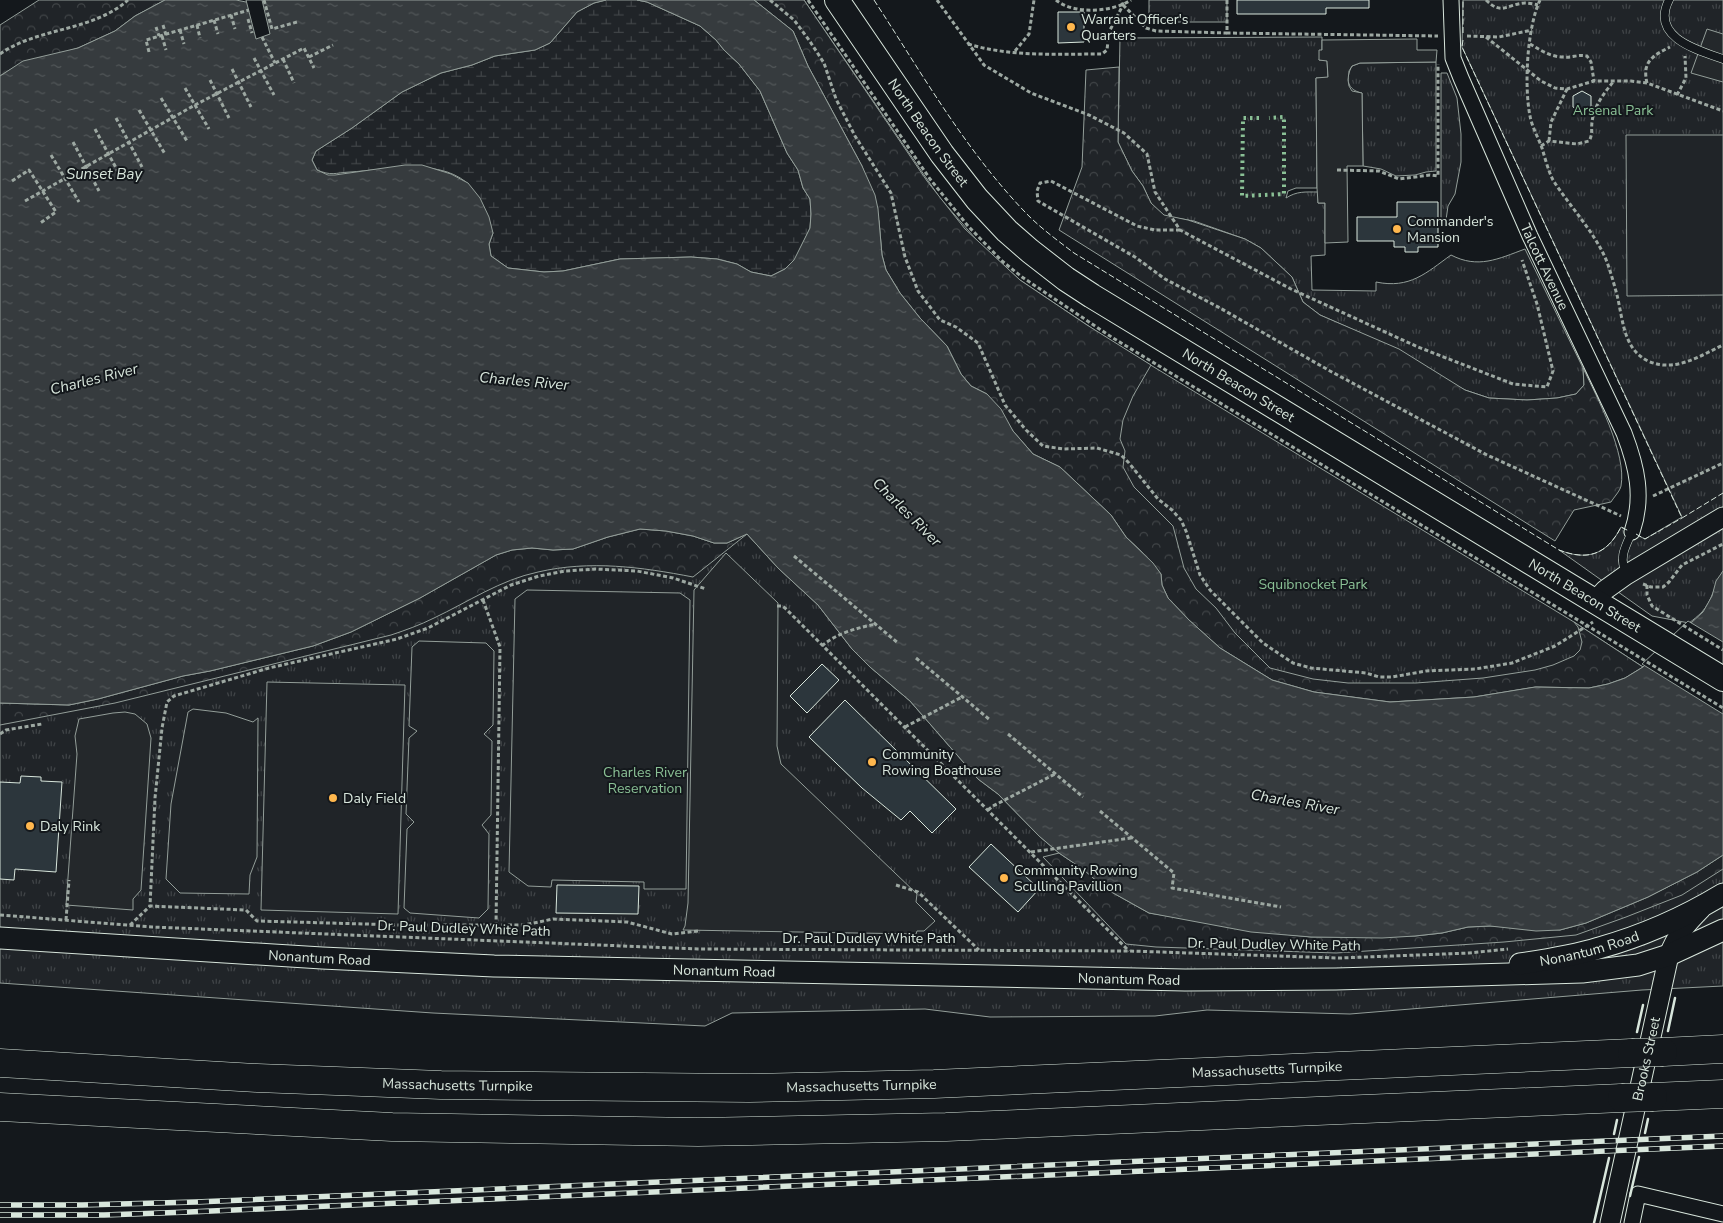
<svg xmlns="http://www.w3.org/2000/svg" width="1723" height="1223" viewBox="0 0 1723 1223" font-family="'Nunito Sans',sans-serif">
  <style>
    .grass { fill: url(#grass-tufts); stroke: #939e99 }
    .forest { fill: url(#forest-crowns); stroke: #939e99 }
    .wetland { fill: url(#wetland-marsh); stroke: #939e99 }
    .pitch { fill: #202428; stroke: #939e99 }
    .parking { fill: #24282b; stroke: #939e99 }
    .water { fill: url(#water-ripples); stroke: #939e99 }
    .pier { fill: #14181c; stroke: #939e99 }
    .building { fill: #2c363c; stroke: #d8e6dc }
    .lines { fill: none; stroke-linecap: round; stroke-linejoin: round }
    .service-casing { stroke: #d8e6dc; stroke-width: 9 }
    .minor-casing { stroke: #d8e6dc; stroke-width: 17 }
    .tertiary-casing { stroke: #d8e6dc; stroke-width: 21 }
    .secondary-casing { stroke: #d8e6dc; stroke-width: 23 }
    .primary-casing { stroke: #d8e6dc; stroke-width: 26 }
    .motorway-casing { stroke: #d8e6dc; stroke-width: 29 }
    .path { stroke: #9da8a2; stroke-width: 3; stroke-dasharray: 4 2.5; stroke-linecap: butt }
    .service { stroke: #14181c; stroke-width: 8 }
    .minor { stroke: #14181c; stroke-width: 15 }
    .tertiary { stroke: #14181c; stroke-width: 19 }
    .secondary { stroke: #14181c; stroke-width: 21 }
    .primary { stroke: #14181c; stroke-width: 24 }
    .motorway { stroke: #14181c; stroke-width: 28 }
    .rail-casing { stroke: #d8e6dc; stroke-width: 5.5 }
    .rail { stroke: #14181c; stroke-width: 4; stroke-dasharray: 11; stroke-linecap: butt }
    .motorway-bridge-casing { stroke: #d8e6dc; stroke-width: 29; stroke-linecap: butt }
    .motorway-bridge { stroke: #14181c; stroke-width: 28 }
    .hedge { stroke: #8ac095; stroke-width: 4; stroke-dasharray: 2.5 4; stroke-linecap: butt }
    .fence { stroke: #d8e6dc; stroke-width: 1; stroke-dasharray: 6 2.5; stroke-linecap: butt }
    .wall { stroke: #d8e6dc; stroke-width: 2.5 }
    .poi-dot { fill: #ffb74d; stroke: #14181c; stroke-width: 2 }
    .labels { text-anchor: middle; stroke-width: 4; stroke-linejoin: round; paint-order: stroke }
    .poi-label { font-size: 14px; fill: #d8e6dc; stroke: #14181c; text-anchor: start }
    .park-label { font-size: 14px; fill: #8ac095; stroke: #14181c }
    .street-label { font-size: 14px; fill: #d8e6dc; stroke: #14181c }
    .water-label { font-size: 15px; font-style: italic; fill: #d8e6dc; stroke: #14181c }
  </style>
  <defs>
    <pattern id="grass-tufts" width="24" height="20" patternUnits="userSpaceOnUse" patternTransform="scale(1.25)"><rect width="24" height="20" fill="#202428"/><path d="M3 7l-1-3M5 7V3M7 7l1-3M15 17l-1-3M17 17v-4M19 17l1-3" fill="none" stroke="#404447"/></pattern>
    <pattern id="forest-crowns" width="20" height="18" patternUnits="userSpaceOnUse" patternTransform="scale(1.25)"><rect width="20" height="18" fill="#202428"/><path d="M2 6a3 3 0 1 1 6 0M12 15a3 3 0 1 1 6 0" fill="none" stroke="#404447"/></pattern>
    <pattern id="wetland-marsh" width="20" height="14" patternUnits="userSpaceOnUse" patternTransform="scale(1.25)"><rect width="20" height="14" fill="#202428"/><path d="M1 5h8M5 5V1M11 12h8M15 12V8" fill="none" stroke="#404447"/></pattern>
    <pattern id="water-ripples" width="26" height="14" patternUnits="userSpaceOnUse" patternTransform="scale(1.25)"><rect width="26" height="14" fill="#363b3e"/><path d="M2 4q2-2 4 0t4 0M15 11q2-2 4 0t4 0" fill="none" stroke="#525759"/></pattern>
  </defs>
  <rect width="100%" height="100%" fill="#14181c"/>
  <g class="grass">
    <path d="M754 0H804L940 198 982 246 1020 280 1111 341 1574 622 1643 667 1552 686 1390 702 1314 692 1272 680 961 374 849 141 829 106Z"/>
    <rect x="1149" y="0" width="78" height="22"/>
    <path d="M1463 0H1723V571C1715 584 1712 601 1702 612 1698 616 1693 620 1689 623L1652 616 1559 550C1587 561 1607 555 1621 527L1645 539 1682 517 1462 47Z"/>
    <path d="M1322 37V50L1319 60H1327L1328 78H1316L1317 188H1296L1288 191 1286 198C1297 191 1305 192 1318 192V203H1325V255L1311 256 1312 290 1376 291V282C1410 289 1426 273 1451 255 1478 269 1498 259 1525 249L1583 368 1584 385 1576 394 1557 398 1527 400 1489 398 1465 390 1354 330 1320 315 1303 302 1292 277 1261 248 1245 239 1194 221 1164 216 1151 203 1143 186 1132 171 1118 142 1120 38Z"/>
    <path d="M1436 62V171L1426 172 1415 175 1396 176 1381 169 1363 166 1362 93C1347 90 1345 79 1352 66L1360 63Z"/>
    <path d="M1441 73H1447L1457 98 1461 134V162L1455 194 1448 206 1446 220H1441Z"/>
    <path d="M747 534 778 568 818 605 852 649 870 667 910 701 978 779 998 794 1039 836 1059 853 1084 870 1613 913 1673 885 1723 855V986L1642 990 1350 1014 1207 1010 1155 1016 990 1017 925 1009 732 1013 705 1026 433 1013 0 983V703L442 586Z"/>
  </g>
  <g class="forest">
    <path d="M39 0H165L135 16 115 31 78 48 13 68 0 76V25Z"/>
    <path d="M754 0H804L927 181 965 229 1020 280 1087 325 1151 365 1133 396 1123 420 1120 439 1125 451 1123 467 1134 487 1173 526 1184 568 1196 589 1216 608 1235 633 1270 668 1313 679 1348 683H1416L1483 678 1535 670 1553 665 1574 656 1580 650 1582 642 1578 627 1574 622 1643 667 1625 678 1608 684 1589 688 1536 687 1474 697 1390 702 1314 692 1272 680 1220 648 1189 620 1168 598 1162 585 1161 574 1141 551 1126 537 1111 515 1060 467 1033 454 1013 431 987 394 971 386 961 374 947 346 920 318 900 293 886 270 882 255 879 221 862 166 808 66 793 31Z"/>
    <path d="M1119 67 1118 142 1132 171 1143 186 1151 203 1164 215 1188 220 1245 239 1261 248 1292 277 1303 302 1320 315 1399 349 1465 390 1489 398 1527 400 1557 398 1576 394 1584 385 1583 368C1597 397 1627 454 1621 486 1620 491 1614 497 1611 502L1574 510 1555 541 1059 230 1082 167 1086 70Z"/>
    <path d="M640 529 666 531 693 536 714 543H727L747 534 693 577C641 567 590 560 538 572 500 580 468 602 434 618 420 625 406 630 391 635L115 703 0 725V703L69 705 98 699 183 676 210 671 313 646 351 632 420 598 496 555 512 550 532 548 553 550 573 549 608 537Z"/>
    <path d="M1059 853 1084 870 1106 889 1149 913 1283 934 1311 937 1415 936 1442 933 1468 927 1490 926 1560 930 1586 923 1648 897 1697 872 1723 855V869L1682 895 1626 917 1576 935 1504 942 1336 953 1156 947 1126 944 1043 857Z"/>
  </g>
  <path class="wetland" d="M606 0H637L647 2 700 26 716 40 724 50 739 64 760 91 787 153 798 170 803 188 810 199 811 214 810 228 795 260 785 269 771 276 751 272 737 264 717 259 691 257 620 259 563 271 544 272 508 268 491 256 489 244 493 233C488 223 473 187 466 182 436 158 385 170 350 172 335 173 331 176 317 170L312 160 316 151 352 128 402 92 441 73 472 65 495 56 535 50 550 43 577 12 594 3Z"/>
  <g class="pitch">
    <path d="M1626 135H1723V295L1627 296Z"/>
    <path d="M527 590 680 593 690 600 686 889H644V882L552 880 551 887 528 886 509 872 515 599Z"/>
    <path d="M419 641 486 643 494 651 493 725 484 734 492 741 491 815 482 825 489 834 488 909 479 918 410 913 404 908 407 829 414 822 406 814 409 738 417 731 409 726 412 647Z"/>
    <path d="M267 682 405 685 398 914 261 910Z"/>
    <path d="M193 709 226 713 253 722 258 718 257 857 250 875 249 894 180 893 166 879 171 804 188 712Z"/>
  </g>
  <g class="parking">
    <path d="M1707 29 1723 34V82L1691 73Z"/>
    <path d="M1417 39V50H1437L1436 62 1360 63 1352 66 1349 71 1348 80 1349 86 1352 91 1362 93 1363 166H1347L1348 242 1325 243V203H1318L1317 188 1316 78 1328 77 1327 61 1319 60V50H1322V40Z"/>
    <path d="M726 553 778 603 777 746 781 764 917 894 916 902 935 921 924 931H917L916 934 683 930 685 926 688 903 694 590Z"/>
    <path d="M125 712 135 714 147 724 151 738 141 890 133 899V910L66 905 77 754 75 736 79 719 113 713Z"/>
  </g>
  <path class="water" d="M165 0H236L246 2 254 0H606L594 3 577 12 550 43 535 50 495 56 472 65 441 73 402 92 352 128 316 151 312 160 317 170 328 175H335L405 165H422L451 174 468 183 480 198 489 217 493 233 489 244 491 256 508 268 544 272 563 271 620 259 691 257 717 259 737 264 751 272 771 276 785 269 794 260 810 228 811 214 810 199 803 188 798 170 787 153 760 91 739 64 724 50 716 40 700 26 647 2 637 0H754L793 31 808 66 862 166 875 195 878 209 882 255 886 270 900 293 920 318 947 346 961 374 971 386 987 394 1001 409 1013 431 1033 454 1060 467 1111 515 1126 537 1153 563 1161 574 1162 585 1168 598 1189 620 1220 648 1272 680 1314 692 1390 702 1474 697 1535 687 1589 688 1608 684 1625 678 1643 667 1703 612 1712 596 1716 581 1723 571V855L1697 872 1648 897 1586 923 1560 930 1536 931 1490 926 1468 927 1442 933 1415 936 1382 938 1311 937 1251 932 1149 913 1106 889 1084 870 1059 853 1039 836 998 794 978 779 910 701 870 667 852 649 818 605 778 568 747 534 727 543H714L693 536 666 531 640 529 608 537 573 549 553 550 532 548 512 550 496 555 420 598 351 632 313 646 210 671 183 676 98 699 69 705 0 703V76L23 61 78 48 115 31 135 16Z"/>
  <g class="pier">
    <path d="M246 0H262L270 34 256 39Z"/>
    <path d="M1688 621 1723 642V714L1642 664Z"/>
  </g>
  <g class="building">
    <path d="M1237 0H1369V8H1326V14H1237Z"/>
    <path d="M1058 12H1084V42L1058 43Z"/>
    <path d="M1582 91 1591 96V107L1582 112 1573 107V96Z"/>
    <path d="M1397 202H1438V247H1418V252H1405V247H1394V241H1357V217H1397Z"/>
    <path d="M822 664 839 680 807 713 790 696Z"/>
    <path d="M845 700 956 809 932 833 910 811 901 820 862 788 809 737Z"/>
    <path d="M21 776 41 777V781L62 782 56 872 15 869 14 880 0 879V782L20 783Z"/>
    <path d="M991 844 1039 889 1018 912 969 867Z"/>
    <path d="M557 885 639 886 638 914 556 913Z"/>
  </g>
  <g class="lines">
    <defs>
      <g id="service">
        <path d="M1669 0C1650 37 1697 50 1723 59"/>
        <path d="M1627 574C1618 559 1625 547 1632 532"/>
      </g>
      <g id="minor">
        <path id="s1" d="M1451 0 1453 58 1461 78 1530 236 1624 433C1637 467 1644 497 1632 532"/>
        <path d="M1632 1223 1638 1194 1723 1214"/>
      </g>
      <g id="tertiary">
        <path d="M1595 601 1605 590 1626 575 1723 517"/>
        <path id="s2" d="M1610 1223 1669 955C1676 936 1687 923 1701 909"/>
      </g>
      <g id="secondary">
        <path id="s3" d="M0 938 322 958 494 966 1185 980 1336 979 1582 972 1638 965 1669 955 1723 930"/>
        <path id="s4" d="M1520 964C1547 960 1573 956 1599 948 1642 936 1685 917 1723 894"/>
      </g>
      <g id="primary">
        <path id="s5" d="M837 0 942 154 977 199 1007 231 1030 251 1066 279 1092 296 1723 679"/>
      </g>
      <g id="motorway">
        <path d="M1663 1052 1723 1049"/>
        <path id="s6" d="M0 1063 257 1078 441 1085 749 1088 934 1084 1632 1053"/>
        <path d="M1653 1097 1723 1094"/>
        <path d="M0 1107 392 1127 698 1132 946 1127 1622 1098"/>
      </g>
    </defs>
    <use href="#service" class="service-casing"/>
    <use href="#minor" class="minor-casing"/>
    <use href="#tertiary" class="tertiary-casing"/>
    <use href="#secondary" class="secondary-casing"/>
    <use href="#primary" class="primary-casing"/>
    <use href="#motorway" class="motorway-casing"/>
    <g class="path">
      <path d="M264 0 272 29 297 22"/>
      <path d="M770 0 794 20 809 40 824 63 836 99 855 136 891 193 905 257 918 291 940 320 956 327 978 343 1005 405 1026 430 1043 446 1063 449 1097 448 1121 455 1129 463 1158 499 1172 510 1181 520 1186 531 1200 575 1210 590 1263 643 1293 663 1311 668 1366 673 1379 677H1392L1426 671 1475 669 1512 663 1555 646 1593 622"/>
      <path d="M808 0 930 179 968 226 1002 261 1022 277 1113 338 1723 708"/>
      <path d="M937 0 984 65 1031 93 1089 115 1124 133 1147 154 1155 192 1180 230 1291 289 1418 347 1513 384 1547 387 1553 371 1537 304 1522 260"/>
      <path d="M1056 0C1074 15 1113 12 1131 0"/>
      <path d="M1227 0V33L1438 36"/>
      <path d="M1486 0C1502 16 1507 4 1525 3 1529 3 1534 4 1538 5"/>
      <path d="M1540 0C1527 28 1524 86 1530 116 1532 127 1538 137 1542 148 1545 158 1548 170 1553 180 1570 207 1595 232 1607 262 1611 273 1614 284 1617 295 1623 319 1623 349 1648 361 1674 373 1700 356 1723 345"/>
      <path d="M1123 5 1146 28 1156 31 1227 33"/>
      <path d="M231 15 235 29"/>
      <path d="M248 19 252 33"/>
      <path d="M214 20 218 34"/>
      <path d="M163 25 166 35"/>
      <path d="M197 25 200 38"/>
      <path d="M156 27 159 36"/>
      <path d="M180 30 184 44"/>
      <path d="M162 36 166 50"/>
      <path d="M1467 36 1499 37 1532 30"/>
      <path d="M262 37 275 63"/>
      <path d="M1486 37 1541 81 1555 88 1567 89 1594 81H1631L1647 83 1723 111"/>
      <path d="M968 44C1011 57 1058 54 1102 54L1107 50 1109 32 1123 5 1121 0"/>
      <path d="M1530 44C1540 50 1551 57 1563 57 1572 58 1578 54 1587 56L1591 62 1594 81"/>
      <path d="M1015 51 1029 34 1034 0"/>
      <path d="M149 52 146 40 249 10"/>
      <path d="M0 54C38 27 92 32 128 0"/>
      <path d="M309 57 333 45"/>
      <path d="M254 58 274 95"/>
      <path d="M283 59 294 83"/>
      <path d="M232 69 251 107"/>
      <path d="M210 80 229 118"/>
      <path d="M1647 83C1642 62 1652 56 1670 47"/>
      <path d="M185 88 209 129"/>
      <path d="M1677 95 1686 78 1685 56"/>
      <path d="M161 98 187 141"/>
      <path d="M139 110 165 154"/>
      <path d="M116 118 142 167"/>
      <path d="M95 129 122 179"/>
      <path d="M1549 141 1551 122 1567 89"/>
      <path d="M73 142 99 191"/>
      <path d="M1541 146 1549 141 1577 144 1589 141C1593 134 1591 130 1592 122 1594 106 1604 93 1614 81"/>
      <path d="M51 155 79 202"/>
      <path d="M1337 170 1379 171 1399 179 1430 175 1438 176V64"/>
      <path d="M12 181 29 170 56 212 39 224"/>
      <path d="M25 201 195 105 304 48 314 68"/>
      <path d="M1180 230H1155L1137 226 1051 181 1040 183 1037 191 1038 201 1135 257 1165 279 1220 308 1330 371 1487 455 1621 516"/>
      <path d="M1653 496 1723 463"/>
      <path d="M794 556 898 643"/>
      <path d="M1643 584 1651 587H1663L1669 582 1682 565 1723 544"/>
      <path d="M1647 585V595L1652 606 1723 650"/>
      <path d="M483 600 500 647 496 925"/>
      <path d="M777 606H782L785 608 1129 951"/>
      <path d="M822 646C836 633 858 628 876 624"/>
      <path d="M916 658 990 720"/>
      <path d="M905 727 962 697"/>
      <path d="M0 734 6 730 42 724"/>
      <path d="M1008 734 1083 797"/>
      <path d="M988 810 993 806 1055 774"/>
      <path d="M1100 811 1174 873 1172 888 1281 907"/>
      <path d="M1031 852 1131 838"/>
      <path d="M896 885 918 892 979 950"/>
      <path d="M0 915 152 927 698 949 1130 951 1339 958 1469 953 1508 949"/>
      <path d="M66 920 69 880"/>
      <path d="M130 925 150 906"/>
      <path d="M698 931 672 934 627 922 553 919 524 925H401L257 921 246 910 150 906 155 798 162 728 167 702 174 696 269 668 397 639 428 628 511 585 539 576 565 571 596 569 637 571 673 578 706 589"/>
    </g>
    <use href="#service" class="service"/>
    <use href="#minor" class="minor"/>
    <use href="#tertiary" class="tertiary"/>
    <use href="#secondary" class="secondary"/>
    <use href="#primary" class="primary"/>
    <use href="#motorway" class="motorway"/>
    <defs>
      <g id="rail">
        <path d="M0 1205H82L196 1202 1723 1136"/>
        <path d="M0 1215H104L189 1212 1723 1146"/>
      </g>
    </defs>
    <use href="#rail" class="rail-casing"/>
    <use href="#rail" class="rail"/>
    <defs>
      <g id="motorway-bridge">
        <path d="M1632 1053 1663 1052"/>
        <path d="M1622 1098 1653 1097"/>
      </g>
    </defs>
    <use href="#motorway-bridge" class="motorway-bridge-casing"/>
    <use href="#motorway-bridge" class="motorway-bridge"/>
    <path class="hedge" d="M1259 118H1243L1242 196 1284 194V117L1269 118"/>
    <g class="fence">
      <path d="M874 0C921 72 964 148 1024 211 1039 227 1057 240 1074 253L1559 550C1587 561 1607 555 1621 527L1629 531"/>
      <path d="M1463 33V0"/>
      <path d="M1463 40 1462 47 1682 518 1723 493"/>
      <path d="M1636 534 1645 539 1682 518"/>
    </g>
    <g class="wall">
      <path d="M1668 1031 1675 998"/>
      <path d="M1637 1032 1643 1005"/>
      <path d="M1645 1133 1648 1119"/>
      <path d="M1614 1134 1617 1120"/>
      <path d="M1630 1196 1639 1157"/>
      <path d="M1594 1223 1609 1158"/>
    </g>
  </g>
  <g class="poi-dot">
    <circle cx="1071" cy="27" r="5"/>
    <circle cx="1397" cy="229" r="5"/>
    <circle cx="872" cy="762" r="5"/>
    <circle cx="333" cy="798" r="5"/>
    <circle cx="30" cy="826" r="5"/>
    <circle cx="1004" cy="878" r="5"/>
  </g>
  <g class="labels">
    <g class="poi-label">
      <text x="1081" y="24">Warrant Officer's<tspan x="1081" dy="16">Quarters</tspan></text>
      <text x="1407" y="226">Commander's<tspan x="1407" dy="16">Mansion</tspan></text>
      <text x="882" y="759">Community<tspan x="882" dy="16">Rowing Boathouse</tspan></text>
      <text x="343" y="803">Daly Field</text>
      <text x="40" y="831">Daly Rink</text>
      <text x="1014" y="875">Community Rowing<tspan x="1014" dy="16">Sculling Pavillion</tspan></text>
    </g>
    <g class="park-label">
      <text x="1613" y="115">Arsenal Park</text>
      <text x="1313" y="589">Squibnocket Park</text>
      <text x="645" y="777">Charles River<tspan x="645" dy="16">Reservation</tspan></text>
    </g>
    <g class="street-label">
      <text dy="5" stroke="none"><textPath href="#s5" startOffset="161">North Beacon Street</textPath></text>
      <text dy="5" stroke="none"><textPath href="#s1" startOffset="286">Talcott Avenue</textPath></text>
      <text dy="5" stroke="none"><textPath href="#s5" startOffset="566">North Beacon Street</textPath></text>
      <text dy="5" stroke="none"><textPath href="#s5" startOffset="971">North Beacon Street</textPath></text>
      <text transform="translate(464 928) rotate(2)" y="5">Dr. Paul Dudley White Path</text>
      <text x="869" y="943">Dr. Paul Dudley White Path</text>
      <text transform="translate(1274 944) rotate(1)" y="5">Dr. Paul Dudley White Path</text>
      <text dy="5" stroke="none"><textPath href="#s4" startOffset="71">Nonantum Road</textPath></text>
      <text dy="5" stroke="none"><textPath href="#s3" startOffset="320">Nonantum Road</textPath></text>
      <text dy="5" stroke="none"><textPath href="#s3" startOffset="725">Nonantum Road</textPath></text>
      <text dy="5" stroke="none"><textPath href="#s3" startOffset="1130">Nonantum Road</textPath></text>
      <text dy="5" stroke="none"><textPath href="#s2" startOffset="168">Brooks Street</textPath></text>
      <text dy="5" stroke="none"><textPath href="#s6" startOffset="1268">Massachusetts Turnpike</textPath></text>
      <text dy="5" stroke="none"><textPath href="#s6" startOffset="458">Massachusetts Turnpike</textPath></text>
      <text dy="5" stroke="none"><textPath href="#s6" startOffset="862">Massachusetts Turnpike</textPath></text>
    </g>
    <g class="water-label">
      <text x="104" y="179">Sunset Bay</text>
      <text transform="translate(94 379) rotate(-14)" y="5">Charles River</text>
      <text transform="translate(524 381) rotate(5)" y="5">Charles River</text>
      <text transform="translate(907 512) rotate(45)" y="5">Charles River</text>
      <text transform="translate(1295 802) rotate(10)" y="5">Charles River</text>
    </g>
  </g>
</svg>
